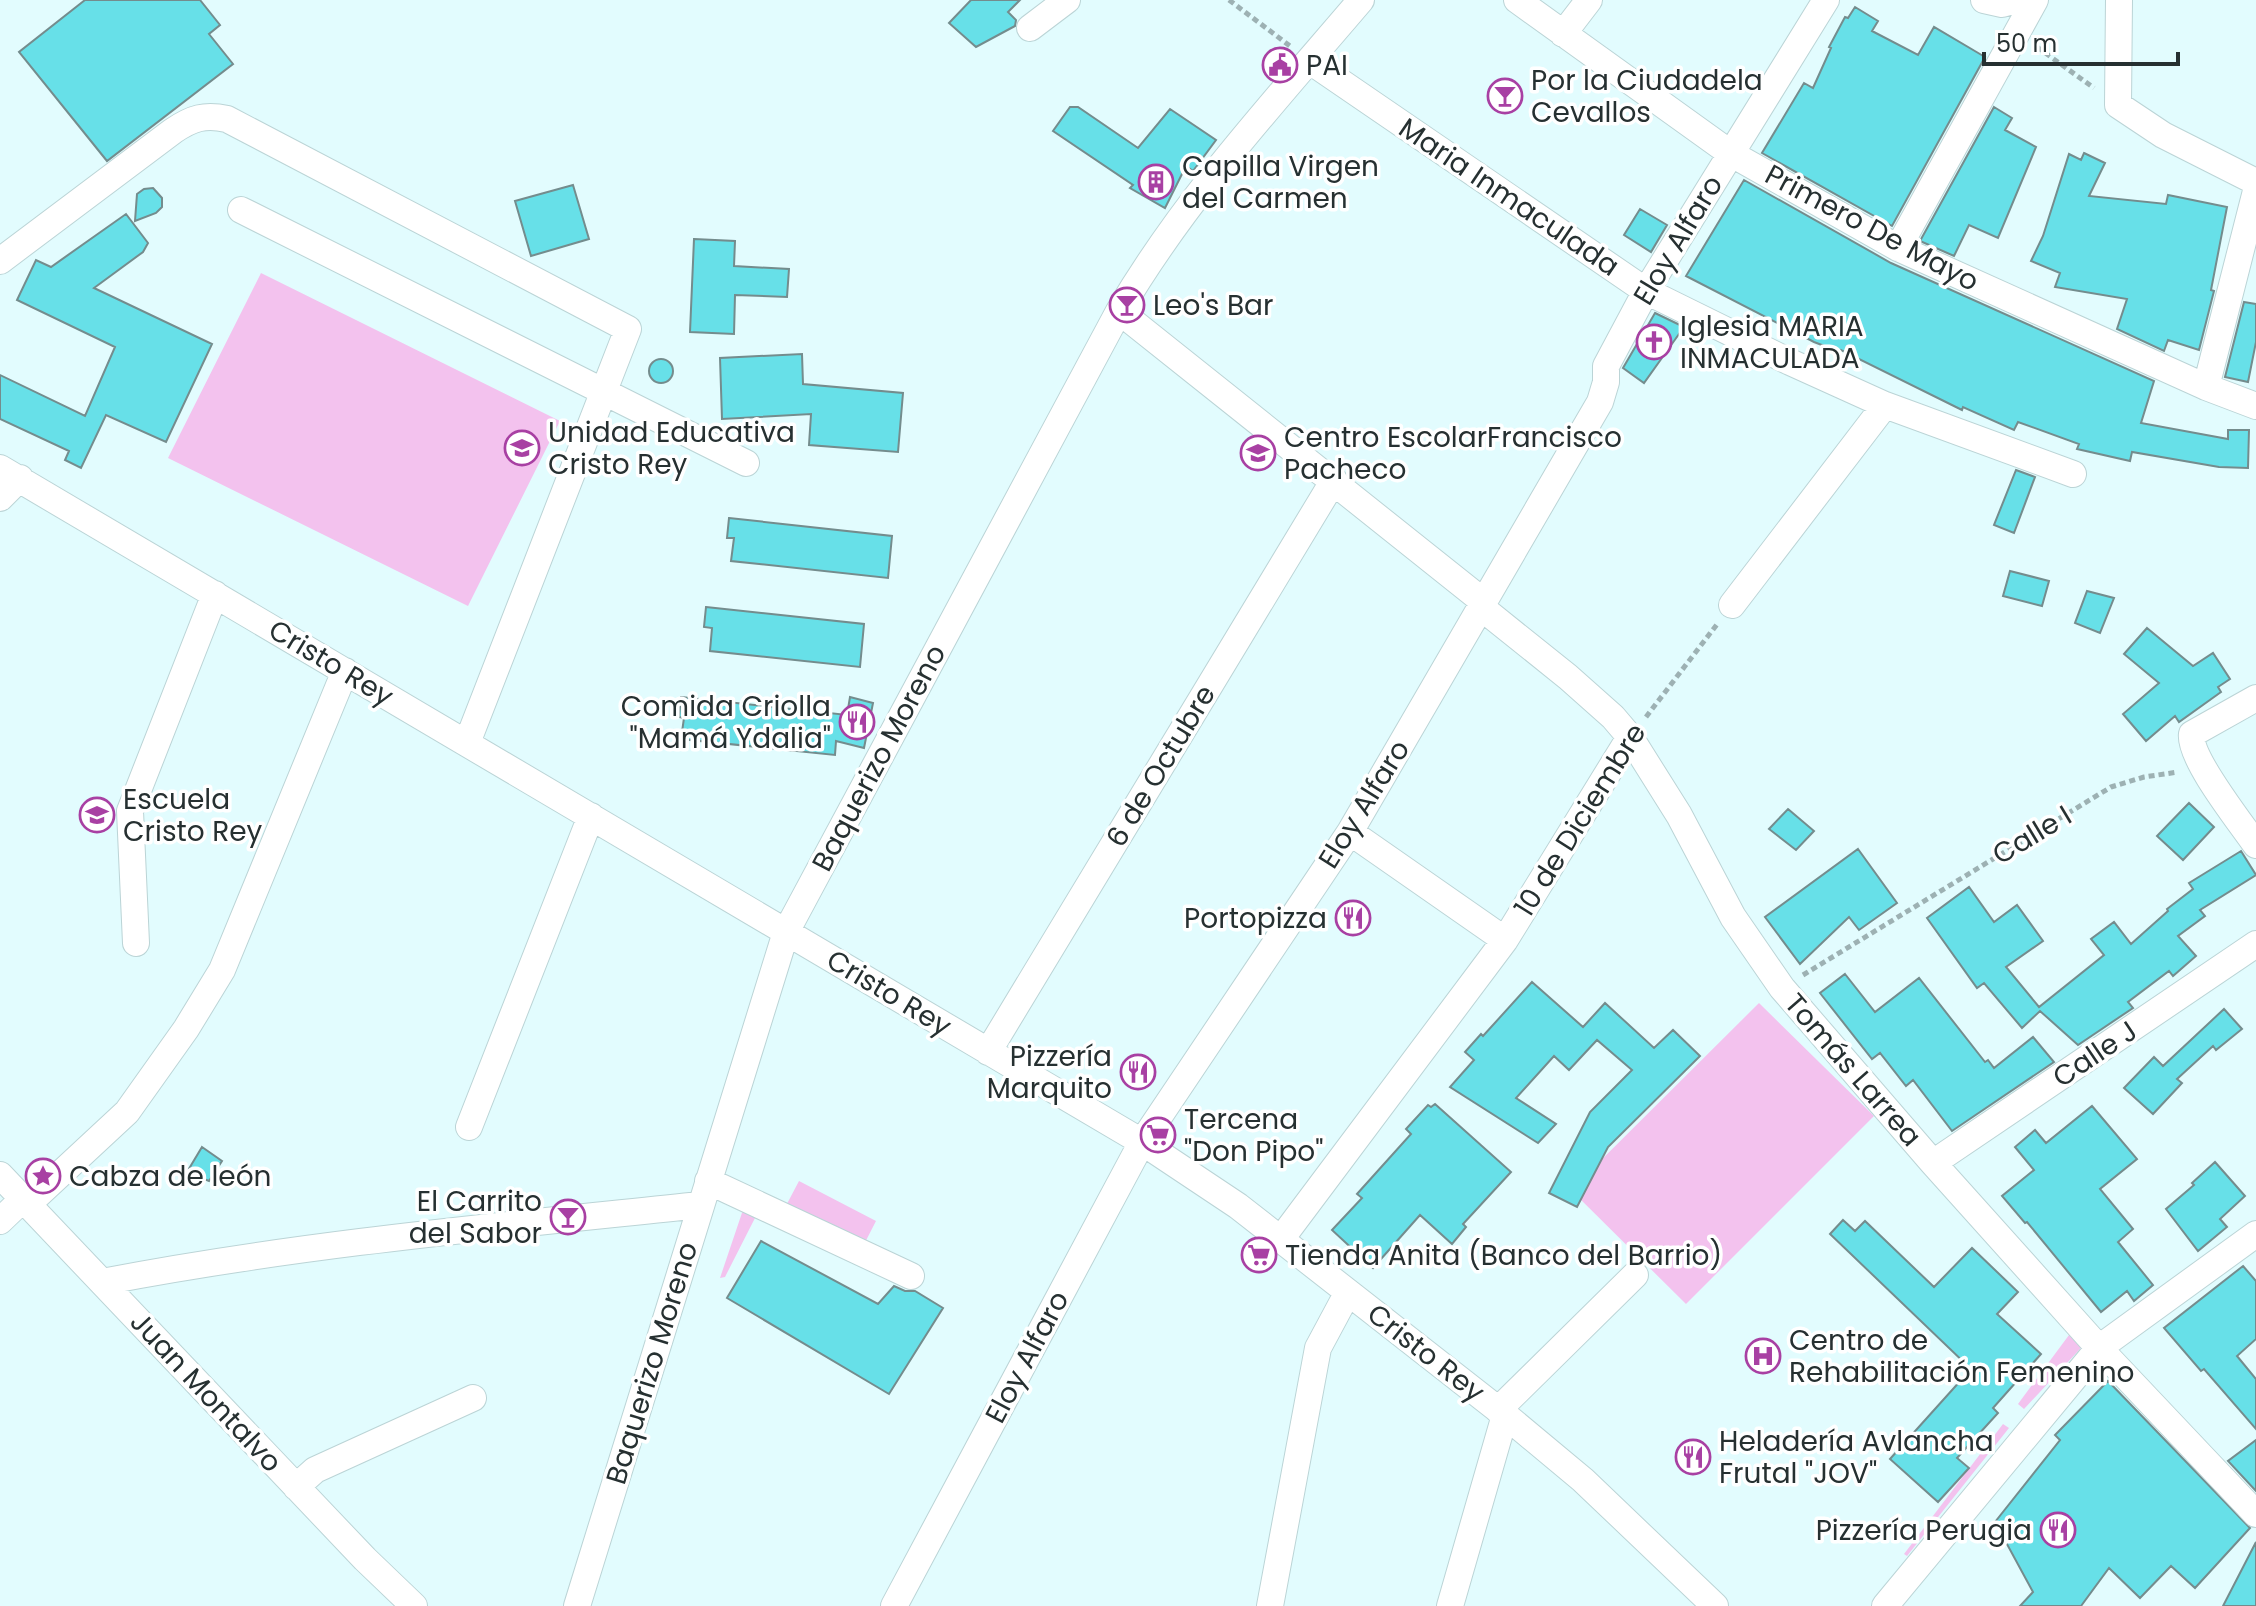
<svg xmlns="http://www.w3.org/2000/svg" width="2256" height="1606" viewBox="0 0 2256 1606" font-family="Poppins,sans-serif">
  <rect width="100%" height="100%" fill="#e2fcfe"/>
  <!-- green -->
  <path fill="#f3c2ee" d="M261,273L560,421L468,606L168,458Z
    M1759,1003L1874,1116L1686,1304L1571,1190Z
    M799,1181L876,1221L856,1260L779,1219Z
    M746,1201L756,1212L755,1218L725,1277L720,1278Z
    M2069,1335L2081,1348L2024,1409L2018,1404Z
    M2003,1424L2009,1428L1907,1556L1904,1554Z"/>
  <!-- building -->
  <path fill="#67e0e8" stroke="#748c8d" stroke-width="2" d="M85,0H200L220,25L209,34L233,64L107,161L19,52Z
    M971,0H1020L1008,12L1016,20L1015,26L976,47L949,23Z
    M1855,7L1878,21L1872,31L1918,55L1934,27L1985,57L1892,226L1762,153L1804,83L1813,88L1831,48L1829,47L1845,17L1848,18Z
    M1070,107H1078L1138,148L1170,109L1216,140L1193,171L1186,166L1165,208L1130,188L1133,185L1053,131Z
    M1994,107L2012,118L2005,130L2036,147L1998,238L1969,225L1954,256L1920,241Z
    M2084,153L2105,163L2089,196L2166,204L2168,195L2227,207L2211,290L2214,291L2199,350L2168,340L2164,351L2117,329L2127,299L2055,287L2060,273L2031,261L2043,236L2069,154L2081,160Z
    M1744,180L1891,263L2154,381L2141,423L2228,439V430H2249L2248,468L2219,467L2132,452L2130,461L2077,449L2079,444L2018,422L2014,430L1963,407L1962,410L1841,350L1840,352L1814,342L1686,276Z
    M573,185L589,239L531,256L515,201Z
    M153,188L162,198V207L156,213L135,221L137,194L144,189Z
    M1640,209L1667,225L1651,252L1624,235Z
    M126,214L148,243L143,252L94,288L212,344L166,442L106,415L81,468L65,460L69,451L0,419V375L85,416L115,347L17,300L36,260L51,267Z
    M694,239L735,241L734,266L789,269L787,297L735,295L734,334L690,332Z
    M2244,302L2256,304V342L2248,382L2225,377Z
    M1655,313L1684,327L1644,383L1623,368Z
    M802,354L803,384L903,393L898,452L809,445L811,414L722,419L720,358Z
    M649 371a12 12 0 1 1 24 0a12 12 0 1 1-24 0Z
    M2016,470L2035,477L2014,533L1994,525Z
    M729,518L892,536L888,578L731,561L734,538H727Z
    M2010,571L2049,581L2042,606L2003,596Z
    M2087,591L2114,598L2100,633L2075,623Z
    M706,607L864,624L860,667L710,651L712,628L704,627Z
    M2147,628L2193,666L2213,653L2230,679L2218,687L2221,692L2179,722L2175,716L2146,741L2123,714L2159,683L2124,654Z
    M681,697L847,715L850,697L873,703L864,748L836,741L835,755L681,739L684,718L679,717Z
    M2189,803L2214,827L2183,860L2157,836Z
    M1788,809L1814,831L1796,850L1769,829Z
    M1858,849L1897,903L1859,930L1849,917L1800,964L1765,917Z
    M2241,851L2256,875L2200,910L2205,916L2178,936L2196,956L2173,976L2169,971L2128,1002L2133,1008L2078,1045L2040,1011L2022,1028L1984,983L1977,988L1927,918L1969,887L1994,922L2017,905L2043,941L2006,967L2039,1007L2104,955L2091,939L2114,922L2131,944L2168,911L2167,909L2193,889L2189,883Z
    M1845,974L1875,1012L1919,978L1985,1062L1988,1060L1994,1068L2033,1037L2054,1062L1952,1131L1913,1080L1906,1086L1880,1053L1872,1059L1820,993Z
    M1532,982L1583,1027L1605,1003L1654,1048L1673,1030L1700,1056L1608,1147L1577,1207L1549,1193L1590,1112L1632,1070L1597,1040L1569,1070L1554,1056L1516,1098L1556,1124L1538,1143L1450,1087L1474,1060L1465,1052L1481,1034L1483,1036Z
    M2224,1009L2242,1029L2216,1050L2213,1046L2177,1079L2182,1083L2153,1114L2124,1088L2154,1057L2163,1066Z
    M1435,1104L1511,1172L1463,1224L1466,1227L1452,1244L1420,1215L1373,1268L1332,1230L1362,1198L1357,1194L1411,1134L1406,1129L1428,1105L1431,1107Z
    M2092,1106L2137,1159L2100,1189L2133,1229L2118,1242L2153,1285L2134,1301L2127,1291L2101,1312L2027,1222L2025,1223L2002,1196L2034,1170L2015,1147L2035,1130L2046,1143Z
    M202,1147L222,1161L209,1181L187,1172Z
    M2215,1162L2245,1196L2220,1219L2227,1227L2198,1251L2166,1209L2194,1185L2192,1183Z
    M1843,1220L1855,1231L1865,1221L1934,1287L1972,1248L2018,1292L1997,1314L2041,1354L1993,1408L1998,1413L1957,1458L1969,1468L1938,1502L1890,1459L1971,1369L1830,1234Z
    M761,1241L878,1304L894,1286L905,1291H915L943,1308L889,1394L727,1298Z
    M2243,1266L2256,1281V1339L2237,1356L2256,1379V1429L2204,1369L2201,1371L2164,1328Z
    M2108,1381L2250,1528L2195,1588L2171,1566L2140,1598L2109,1568L2081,1606H2020L2033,1592L1995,1522L2060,1440L2055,1435Z
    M2256,1440V1491L2228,1461Z
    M2256,1542V1606H2223Z"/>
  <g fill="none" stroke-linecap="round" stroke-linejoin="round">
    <!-- minor casing -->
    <g stroke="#bbd4d6" stroke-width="28">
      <path id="minor" d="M1517,0L1730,153L1898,248L2206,387L2256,406
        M1984,0L2002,4L2017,0
        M2119,0L2118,105L2163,135L2256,182
        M1030,28L1067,0
        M1563,34L1589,0
        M1310,61L1646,291L1790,362L1885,405L2073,474
        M241,210L746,463
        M1898,248L2035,0
        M0,261L173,131C192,118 205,114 227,119L628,329L467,743
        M1119,311L1484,602
        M2206,387L2256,191
        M0,468L1142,1142L1238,1206L1505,1415L1583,1480L1715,1606
        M0,498L20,478
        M1732,605L1885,405
        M1482,608L1568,677L1613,717L1630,737L1679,815L1733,917L1782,988L1933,1163L2099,1348L2256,1514
        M2256,698L2192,734C2188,757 2241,823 2256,845
        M1350,832L1505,940
        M136,943L130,811L215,594
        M988,1052L1334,480
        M469,1127L591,816
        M1933,1163L2256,944
        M0,1175L365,1559L414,1606
        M708,1181L911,1276
        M28,1204L127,1112L186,1029L222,970L345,671
        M0,1221L23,1199
        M1281,1239L1505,940L1630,737
        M102,1282C299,1244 500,1226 700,1205
        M1498,1410L1635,1275
        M296,1487L315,1470L473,1398
        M577,1606L786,932L1119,311C1186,197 1276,100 1361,0
        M894,1606L1142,1142L1350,832L1600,402L1606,382V366L1646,291L1826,0
        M1270,1606L1318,1348L1348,1292
        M1450,1606L1505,1415
        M1885,1606L2099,1348L2256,1234"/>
    </g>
    <!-- path -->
    <path stroke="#9db1b3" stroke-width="5" stroke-dasharray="6 4" stroke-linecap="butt" d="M1229,0L1290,46
      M2037,47L2094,88
      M1646,717L1718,623
      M1803,975L2111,787L2144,777L2178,772"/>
    <!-- minor -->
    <use href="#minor" stroke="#fff" stroke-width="26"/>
  </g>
  <!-- icons -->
  <defs>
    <g id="civic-ring" transform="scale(1.8)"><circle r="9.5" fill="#fff" stroke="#a840a3" stroke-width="1.5"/><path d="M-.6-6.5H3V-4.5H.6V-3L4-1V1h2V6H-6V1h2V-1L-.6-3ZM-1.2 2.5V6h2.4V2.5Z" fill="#a840a3"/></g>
    <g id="bar-ring" transform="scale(1.8)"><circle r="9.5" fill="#fff" stroke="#a840a3" stroke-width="1.5"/><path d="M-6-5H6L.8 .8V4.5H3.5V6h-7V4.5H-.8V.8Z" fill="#a840a3"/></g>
    <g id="building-ring" transform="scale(1.8)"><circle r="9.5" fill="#fff" stroke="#a840a3" stroke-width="1.5"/><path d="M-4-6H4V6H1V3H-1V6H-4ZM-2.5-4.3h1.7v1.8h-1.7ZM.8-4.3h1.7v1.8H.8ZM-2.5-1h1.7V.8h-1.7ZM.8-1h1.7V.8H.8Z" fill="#a840a3"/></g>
    <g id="church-ring" transform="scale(1.8)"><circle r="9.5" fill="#fff" stroke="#a840a3" stroke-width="1.5"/><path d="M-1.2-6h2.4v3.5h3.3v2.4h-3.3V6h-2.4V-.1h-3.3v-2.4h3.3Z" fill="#a840a3"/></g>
    <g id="school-ring" transform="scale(1.8)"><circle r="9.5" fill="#fff" stroke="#a840a3" stroke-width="1.5"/><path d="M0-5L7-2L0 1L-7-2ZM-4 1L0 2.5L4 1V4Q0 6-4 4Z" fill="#a840a3"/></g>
    <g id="restaurant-ring" transform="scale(1.8)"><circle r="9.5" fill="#fff" stroke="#a840a3" stroke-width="1.5"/><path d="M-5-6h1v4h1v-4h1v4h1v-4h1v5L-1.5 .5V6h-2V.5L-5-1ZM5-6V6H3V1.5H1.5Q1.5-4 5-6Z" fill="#a840a3"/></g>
    <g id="supermarket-ring" transform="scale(1.8)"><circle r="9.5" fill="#fff" stroke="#a840a3" stroke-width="1.5"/><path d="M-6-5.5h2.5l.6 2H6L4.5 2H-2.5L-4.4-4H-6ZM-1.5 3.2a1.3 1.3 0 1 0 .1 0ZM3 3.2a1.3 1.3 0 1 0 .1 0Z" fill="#a840a3"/></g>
    <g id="sight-ring" transform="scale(1.8)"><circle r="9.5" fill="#fff" stroke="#a840a3" stroke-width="1.5"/><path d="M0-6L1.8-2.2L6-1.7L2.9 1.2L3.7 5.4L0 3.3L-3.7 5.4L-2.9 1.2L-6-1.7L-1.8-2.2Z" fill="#a840a3"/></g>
    <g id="hospital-ring" transform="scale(1.8)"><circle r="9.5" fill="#fff" stroke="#a840a3" stroke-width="1.5"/><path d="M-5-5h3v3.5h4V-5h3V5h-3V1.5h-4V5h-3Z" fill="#a840a3"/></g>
  </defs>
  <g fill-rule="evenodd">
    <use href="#civic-ring" x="1280" y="65"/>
    <use href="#bar-ring" x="1505" y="96"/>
    <use href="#building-ring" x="1156" y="182"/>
    <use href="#bar-ring" x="1127" y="305"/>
    <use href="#church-ring" x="1654" y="342"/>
    <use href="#school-ring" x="522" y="448"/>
    <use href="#school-ring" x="1258" y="453"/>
    <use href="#restaurant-ring" x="857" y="722"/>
    <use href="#school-ring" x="97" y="815"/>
    <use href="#restaurant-ring" x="1353" y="918"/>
    <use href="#restaurant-ring" x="1138" y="1072"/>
    <use href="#supermarket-ring" x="1158" y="1135"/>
    <use href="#sight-ring" x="43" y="1176"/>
    <use href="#bar-ring" x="568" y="1217"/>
    <use href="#supermarket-ring" x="1259" y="1255"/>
    <use href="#hospital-ring" x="1763" y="1356"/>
    <use href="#restaurant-ring" x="1693" y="1457"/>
    <use href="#restaurant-ring" x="2058" y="1530"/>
  </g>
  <g text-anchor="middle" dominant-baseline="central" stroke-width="7" stroke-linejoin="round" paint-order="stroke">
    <!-- poi labels -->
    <g font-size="28" fill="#263031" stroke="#fff" text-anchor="start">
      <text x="1306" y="65">PAI</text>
      <text x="1531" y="80">Por la Ciudadela<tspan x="1531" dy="32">Cevallos</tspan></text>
      <text x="1182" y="166">Capilla Virgen<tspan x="1182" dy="32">del Carmen</tspan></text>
      <text x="1153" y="305">Leo's Bar</text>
      <text x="1680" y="326">Iglesia MARIA<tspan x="1680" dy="32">INMACULADA</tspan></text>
      <text x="548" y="432">Unidad Educativa<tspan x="548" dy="32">Cristo Rey</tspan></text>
      <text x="1284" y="437">Centro EscolarFrancisco<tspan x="1284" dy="32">Pacheco</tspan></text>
      <text x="831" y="706" text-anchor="end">Comida Criolla<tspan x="831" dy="32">"Mamá Ydalia"</tspan></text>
      <text x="123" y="799">Escuela<tspan x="123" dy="32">Cristo Rey</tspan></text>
      <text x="1327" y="918" text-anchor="end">Portopizza</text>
      <text x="1112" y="1056" text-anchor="end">Pizzería<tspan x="1112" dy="32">Marquito</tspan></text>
      <text x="1184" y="1119">Tercena<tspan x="1184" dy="32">"Don Pipo"</tspan></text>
      <text x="69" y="1176">Cabza de león</text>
      <text x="542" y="1201" text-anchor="end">El Carrito<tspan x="542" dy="32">del Sabor</tspan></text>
      <text x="1285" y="1255">Tienda Anita (Banco del Barrio)</text>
      <text x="1789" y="1340">Centro de<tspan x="1789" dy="32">Rehabilitación Femenino</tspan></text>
      <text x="1719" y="1441">Heladería Avlancha<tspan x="1719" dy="32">Frutal "JOV"</tspan></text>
      <text x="2032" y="1530" text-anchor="end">Pizzería Perugia</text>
    </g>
    <!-- street labels -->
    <g font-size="28" fill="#263031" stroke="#fff">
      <text transform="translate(1509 197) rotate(34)">Maria Inmaculada</text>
      <text transform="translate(1872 228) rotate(28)">Primero De Mayo</text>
      <text transform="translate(1678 240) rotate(-59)">Eloy Alfaro</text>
      <text transform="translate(331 663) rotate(31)">Cristo Rey</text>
      <text transform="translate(879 758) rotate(-62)">Baquerizo Moreno</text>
      <text transform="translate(1161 766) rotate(-59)">6 de Octubre</text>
      <text transform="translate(1364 804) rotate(-58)">Eloy Alfaro</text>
      <text transform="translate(1580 820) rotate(-58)">10 de Diciembre</text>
      <text transform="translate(2032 835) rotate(-31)">Calle I</text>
      <text transform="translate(889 993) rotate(31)">Cristo Rey</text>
      <text transform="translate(2095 1054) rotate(-34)">Calle J</text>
      <text transform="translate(1853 1070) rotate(49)">Tomás Larrea</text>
      <text transform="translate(1426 1353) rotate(38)">Cristo Rey</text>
      <text transform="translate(1027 1357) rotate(-62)">Eloy Alfaro</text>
      <text transform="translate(652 1363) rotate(-73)">Baquerizo Moreno</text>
      <text transform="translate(206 1392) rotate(47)">Juan Montalvo</text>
    </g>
  </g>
  <!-- scale -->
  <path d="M1984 52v12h194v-12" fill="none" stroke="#263031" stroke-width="4"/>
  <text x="1996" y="52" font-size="24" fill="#263031" stroke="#ffffff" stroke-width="6" paint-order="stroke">50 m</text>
</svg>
